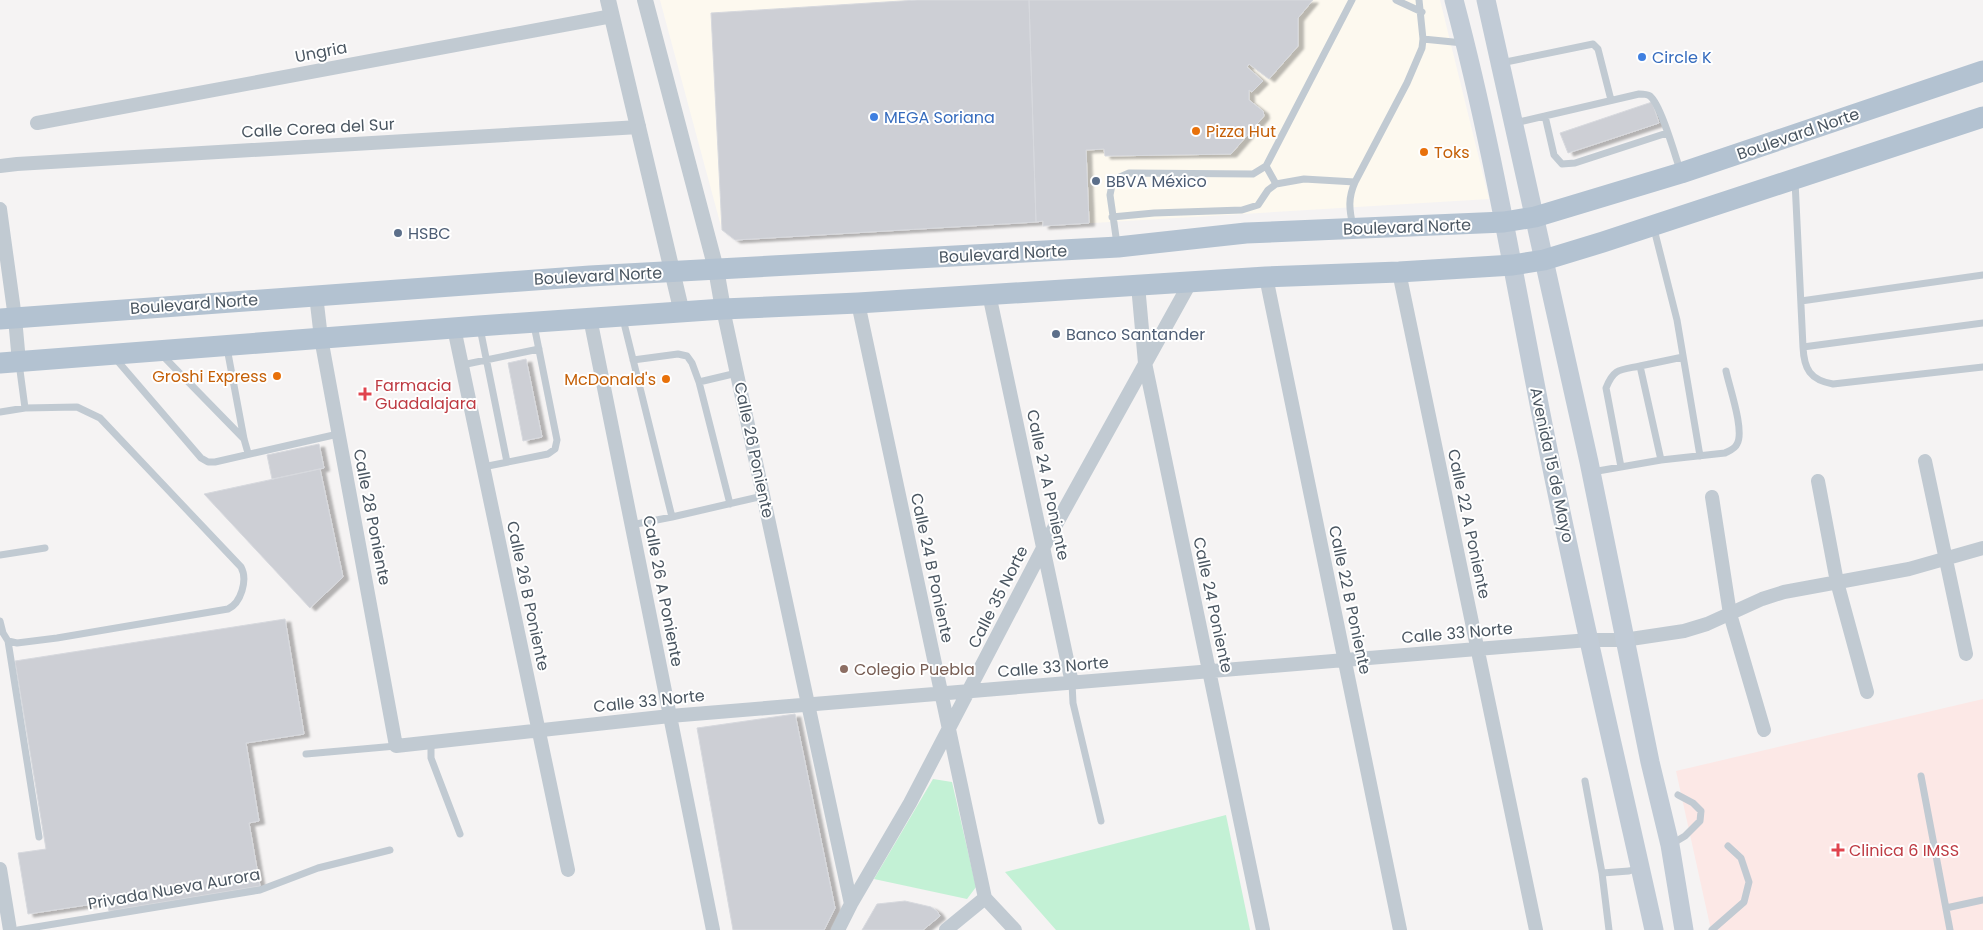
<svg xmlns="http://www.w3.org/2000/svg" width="1983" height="930" viewBox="0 0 1983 930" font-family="Poppins,sans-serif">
  <defs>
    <filter id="shadow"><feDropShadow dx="5.5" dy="3" stdDeviation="1" flood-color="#0004"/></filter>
  </defs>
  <rect width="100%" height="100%" fill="#f5f3f3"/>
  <!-- commercial -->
  <path fill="#fdf9ef" d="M660,0H1440L1489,199L1043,226L1042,221L735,240L722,230Z"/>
  <!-- medical -->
  <path fill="#fce8e6" d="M1983,699V930H1711L1676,771Z"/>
  <!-- green -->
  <path fill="#c3f1d5" d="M933,779L952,782L976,887L967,899L874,879Z
    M1226,815L1250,930H1056L1005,872Z"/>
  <!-- building -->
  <path fill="#cdcfd5" stroke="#d7d9de" filter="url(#shadow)" d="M917,0H1029L1036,222L735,240L722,230L711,13Z
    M1029,0H1313L1298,18V46L1269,79L1249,64L1247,67L1263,81L1252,92L1249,90V100L1263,111L1264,116L1231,154L1105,156L1104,149L1086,150L1089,223L1043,226V221L1036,222Z
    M1652,102L1659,123L1568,153L1560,133Z
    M526,359L542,437L523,441L508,363Z
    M319,444L324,468L272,479L267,455Z
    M320,469L343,577L310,608L204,494Z
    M285,619L304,734L246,743L259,821L249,823L260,886L109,911L106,902L28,914L18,853L46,849L15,661Z
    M795,714L835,908L824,930H733L697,728Z
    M905,901L931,907L937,911L940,916L923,930H862L877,904Z"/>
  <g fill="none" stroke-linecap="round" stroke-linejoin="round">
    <!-- service -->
    <path stroke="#c1cad2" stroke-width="7" d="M1396,0L1422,12
      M1423,39L1463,43
      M1501,63L1593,44L1598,49L1611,100
      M1545,116L1554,155L1562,164L1575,163L1667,133
      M1515,123L1639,94C1643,94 1647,94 1650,96C1661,105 1675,155 1680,170
      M1266,166L1276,184
      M1795,181L1803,347
      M1112,217L1154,213L1242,210L1258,205L1268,190L1276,184L1304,179L1355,182L1407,83L1422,48L1423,39L1419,0
      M1353,226C1349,209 1348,198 1355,182
      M1654,229L1677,320L1700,456
      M1117,244L1110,195L1113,180L1129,173L1253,174L1266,166L1352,0
      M1801,301L1983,275
      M623,319L672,517
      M1983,323L1803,347C1804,369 1810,380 1833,384L1983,367
      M480,328L507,462
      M227,348L244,439L248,453
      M162,355L244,439
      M1683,357L1640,366L1661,460L1725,453C1729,451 1735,449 1737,444C1745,431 1729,386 1726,371
      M115,358L201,458L208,462H215L338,434
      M633,360L678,354L687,356L692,363L699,382L730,504
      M19,363L25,408
      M462,365L539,349
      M699,382L737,373
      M0,412L25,408L77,407L100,418L241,567C248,580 241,603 228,609L57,638L17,643L8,641L3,633L0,621
      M483,467L548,454L555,449L557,440L534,325
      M1621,467L1606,388C1614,368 1620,370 1640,366
      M1592,472L1661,460
      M631,525L672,517L763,496
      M0,555L45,548
      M8,641L39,837
      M1072,683L1073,703L1101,821
      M431,742V758L460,834
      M306,754L396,746
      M1921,776L1950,930
      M1585,781L1602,873L1609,930
      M1670,845L1685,836L1700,821L1701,811L1693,803L1678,795
      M1602,873L1629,871L1639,868
      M1946,908L1983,900
      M18,930L260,890L318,868L390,850
      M1712,930L1744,902L1749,882L1741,858L1728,846"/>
    <!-- minor -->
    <path stroke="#c1cad2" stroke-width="14" d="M37,123L612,16
      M0,166L17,164L639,127
      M0,209L15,318L19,362
      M1399,272L1536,930
      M1266,277L1400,930
      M1138,285L1145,363L1263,930
      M989,294L1072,683
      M316,295L321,338L396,746L670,716L1477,649L1589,640H1624L1684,631L1707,624L1762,599L1784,592L1909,569L1983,548
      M858,303L985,898
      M723,309L851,904
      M590,318L713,930
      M454,328L568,870
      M1925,461L1966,654
      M1818,481L1837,582L1867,692
      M1712,497L1730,614L1764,730
      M0,869L10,930
      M985,898L1015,930
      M838,930L851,904L910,803L1043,548L1191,281
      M946,930L985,898"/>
    <!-- tertiary -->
    <path stroke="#c1cad2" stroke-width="16" d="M608,0L682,313
      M645,0L716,269L723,309"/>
    <!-- secondary -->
    <path stroke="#c1cbd6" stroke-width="19" d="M1454,0C1494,150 1518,302 1549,454C1581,613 1619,771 1654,930
      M1486,0L1589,462L1650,762L1670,845L1684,930"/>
    <!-- primary -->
    <path stroke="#b3c2d1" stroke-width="21" d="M0,319L590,276L1118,247L1246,233L1504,222L1535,217L1681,173L1983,71
      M0,363L479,326L723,309L858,303L1266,277L1399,272L1513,265L1544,260L1603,242L1983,117"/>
  </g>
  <!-- markers -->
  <g fill="#3f7fe0" stroke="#fff" stroke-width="2">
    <circle cx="1642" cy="57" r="5"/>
    <circle cx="874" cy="117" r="5"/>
  </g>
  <g fill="#e8710a" stroke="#fff" stroke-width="2">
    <circle cx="1196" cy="131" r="5"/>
    <circle cx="1424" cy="152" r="5"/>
    <circle cx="277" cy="376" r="5"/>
    <circle cx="666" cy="379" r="5"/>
  </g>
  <g fill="#5c6f8a" stroke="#fff" stroke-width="2">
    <circle cx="1096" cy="181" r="5"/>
    <circle cx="398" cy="233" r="5"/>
    <circle cx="1056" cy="334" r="5"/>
  </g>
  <g fill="#e0444e" stroke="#fff" stroke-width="2">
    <path d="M362.5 386.5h5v5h5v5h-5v5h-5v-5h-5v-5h5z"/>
    <path d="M1835.5 842.5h5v5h5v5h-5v5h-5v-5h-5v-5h5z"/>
  </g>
  <circle fill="#8d6e63" stroke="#fff" stroke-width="2" cx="844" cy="669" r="5"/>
  <g text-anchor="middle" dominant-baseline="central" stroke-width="4" stroke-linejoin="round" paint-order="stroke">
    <!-- street labels -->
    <g font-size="16" fill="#4a5661" stroke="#fff">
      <text transform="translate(321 52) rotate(-11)">Ungria</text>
      <text transform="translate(318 128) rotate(-3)">Calle Corea del Sur</text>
      <text transform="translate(1798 134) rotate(-19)">Boulevard Norte</text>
      <text transform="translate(1407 227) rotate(-2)">Boulevard Norte</text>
      <text transform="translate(1003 254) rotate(-3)">Boulevard Norte</text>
      <text transform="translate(598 276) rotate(-3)">Boulevard Norte</text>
      <text transform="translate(194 304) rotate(-4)">Boulevard Norte</text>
      <text transform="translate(754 450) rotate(78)">Calle 26 Poniente</text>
      <text transform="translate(1552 465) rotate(78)">Avenida 15 de Mayo</text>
      <text transform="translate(1048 485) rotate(78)">Calle 24 A Poniente</text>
      <text transform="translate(372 517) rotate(79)">Calle 28 Poniente</text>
      <text transform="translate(1469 524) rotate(78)">Calle 22 A Poniente</text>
      <text transform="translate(932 568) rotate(78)">Calle 24 B Poniente</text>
      <text transform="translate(663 591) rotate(79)">Calle 26 A Poniente</text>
      <text transform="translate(528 596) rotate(78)">Calle 26 B Poniente</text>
      <text transform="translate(998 597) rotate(-63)">Calle 35 Norte</text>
      <text transform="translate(1350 600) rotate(78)">Calle 22 B Poniente</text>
      <text transform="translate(1213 605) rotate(78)">Calle 24 Poniente</text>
      <text transform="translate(1457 633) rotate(-5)">Calle 33 Norte</text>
      <text transform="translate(1053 667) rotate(-5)">Calle 33 Norte</text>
      <text transform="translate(649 701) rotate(-6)">Calle 33 Norte</text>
      <text transform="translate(174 889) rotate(-10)">Privada Nueva Aurora</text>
    </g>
    <!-- shop labels -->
    <g font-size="16" fill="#366cbe" stroke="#fff" text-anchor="start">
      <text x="1652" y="57">Circle K</text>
      <text x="884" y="117">MEGA Soriana</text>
    </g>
    <!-- food labels -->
    <g font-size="16" fill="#c56008" stroke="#fff" text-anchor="start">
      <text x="1206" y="131">Pizza Hut</text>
      <text x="1434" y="152">Toks</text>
      <text x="267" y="376" text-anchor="end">Groshi Express</text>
      <text x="656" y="379" text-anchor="end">McDonald's</text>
    </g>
    <!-- service labels -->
    <g font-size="16" fill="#4e5e75" stroke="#fff" text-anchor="start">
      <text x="1106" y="181">BBVA México</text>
      <text x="408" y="233">HSBC</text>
      <text x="1066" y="334">Banco Santander</text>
    </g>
    <!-- health labels -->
    <g font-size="16" fill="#be3a42" stroke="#fff" text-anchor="start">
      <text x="375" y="385">Farmacia<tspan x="375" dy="18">Guadalajara</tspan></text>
      <text x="1849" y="850">Clinica 6 IMSS</text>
    </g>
    <!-- education labels -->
    <g font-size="16" fill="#785e54" stroke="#fff" text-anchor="start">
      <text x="854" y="669">Colegio Puebla</text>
    </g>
  </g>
</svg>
